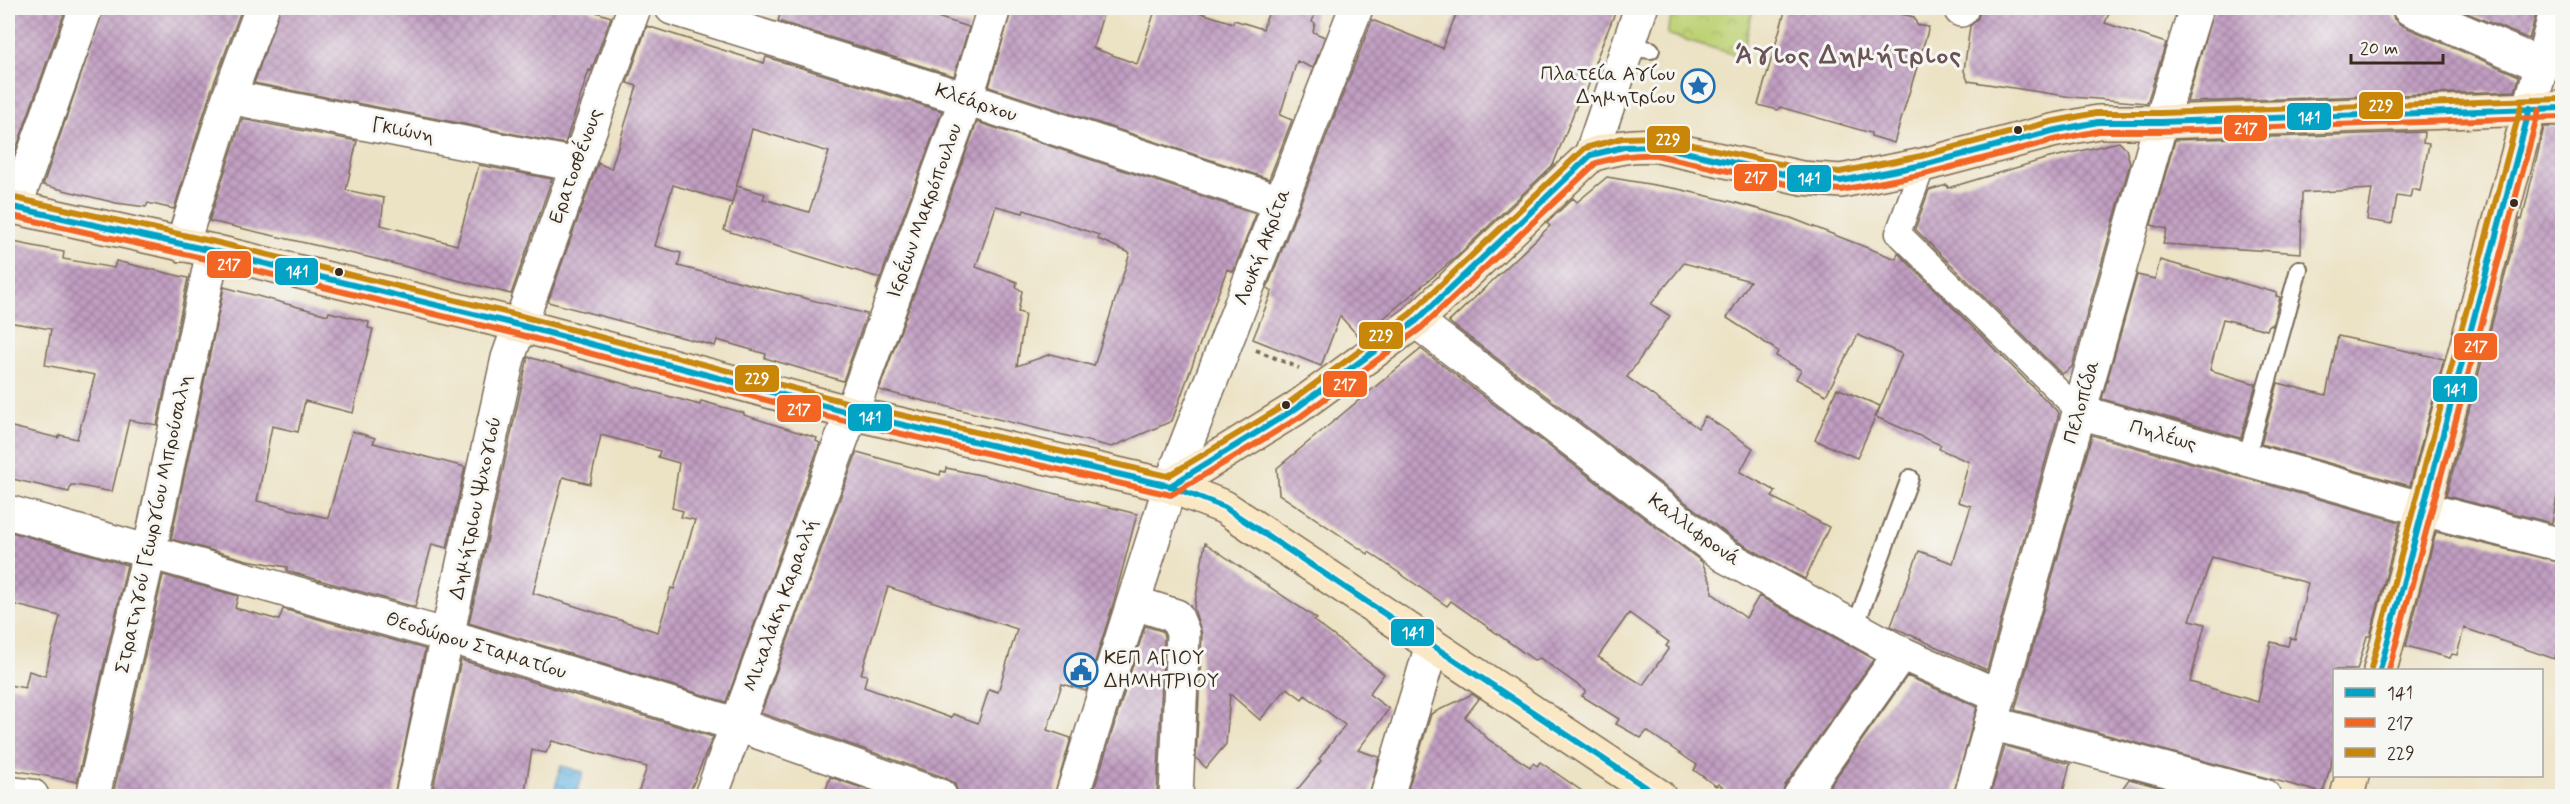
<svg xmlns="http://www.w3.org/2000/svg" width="2570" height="804" viewBox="0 0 2570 804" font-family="Mynerve,sans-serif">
  <defs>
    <pattern id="park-crowns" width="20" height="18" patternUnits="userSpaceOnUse" patternTransform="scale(1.5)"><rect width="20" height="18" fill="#bed275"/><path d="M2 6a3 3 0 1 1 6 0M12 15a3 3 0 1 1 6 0" fill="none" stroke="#a4b465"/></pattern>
    <pattern id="water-waves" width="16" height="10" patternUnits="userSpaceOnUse" patternTransform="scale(1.5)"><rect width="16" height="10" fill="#6cb8e5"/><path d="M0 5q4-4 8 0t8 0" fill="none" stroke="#5a96b9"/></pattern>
    <pattern id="building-cross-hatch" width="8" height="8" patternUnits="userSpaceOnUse" patternTransform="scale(1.5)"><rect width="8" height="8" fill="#c19ec2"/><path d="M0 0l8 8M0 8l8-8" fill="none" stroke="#9e819d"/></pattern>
  </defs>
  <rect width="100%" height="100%" fill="#f6f6f2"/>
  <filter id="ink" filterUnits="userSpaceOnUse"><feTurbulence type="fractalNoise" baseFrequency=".0167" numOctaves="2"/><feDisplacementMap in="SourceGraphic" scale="12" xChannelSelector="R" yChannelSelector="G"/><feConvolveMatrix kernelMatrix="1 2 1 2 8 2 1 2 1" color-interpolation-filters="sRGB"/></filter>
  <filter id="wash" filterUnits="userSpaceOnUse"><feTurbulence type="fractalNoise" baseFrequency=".008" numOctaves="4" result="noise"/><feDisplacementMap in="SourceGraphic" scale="24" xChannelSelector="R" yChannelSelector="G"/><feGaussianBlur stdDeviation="1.35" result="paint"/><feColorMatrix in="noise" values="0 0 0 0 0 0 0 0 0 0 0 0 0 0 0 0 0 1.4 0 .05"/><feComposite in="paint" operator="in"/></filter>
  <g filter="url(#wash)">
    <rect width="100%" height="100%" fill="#ece2c4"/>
    <!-- park -->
    <path fill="url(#park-crowns)" stroke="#7c7e4a" stroke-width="1.5" d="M1674,8H1753L1742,57L1667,34Z"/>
    <!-- water -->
    <path fill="url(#water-waves)" stroke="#547182" stroke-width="1.5" d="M561,766L583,772L576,796H553Z"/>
    <g id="blocks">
      <!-- building -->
      <path fill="url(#building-cross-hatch)" fill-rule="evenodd" d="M15,8H66L8,172V31Z
        M104,8H242L211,91L174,209L148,203L146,207L116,203L43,185Z
        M280,8H584L611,17L591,71L589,70L565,144L254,83Z
        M782,8H908L969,27L954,76L778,21Z
        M1012,8H1105L1093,48L1137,64L1156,8H1186L1233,23L1234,20L1263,29L1270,8H1317L1312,22L1315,23L1313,32L1325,37L1313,68L1297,61L1280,115L1292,120L1269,179L989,87Z
        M1459,8H1617L1595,62H1597L1582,103L1578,102L1553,165L1454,259L1360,338L1340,316L1321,366L1253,339L1272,291L1267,288L1372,20L1442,48Z
        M1786,8H1875L1914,17L1917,25L1929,27L1894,143L1871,136V133L1780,107L1778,110L1758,105Z
        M1981,8H2033L2082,13L2084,8H2111L2105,23L2166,43L2147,103L2072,97L1968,81L1964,71L1970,26L1978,18Z
        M2214,8H2391L2394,19L2401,25L2519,76L2517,85L2515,91L2187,102Z
        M2455,8H2538L2529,39Z
        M647,26L764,63L766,57L942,111L876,290L880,278L724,230L737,186L765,194L763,199L809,212L829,152L752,129L732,203L673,185L655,246L681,253L678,266L867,314L843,381L765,358L766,354L717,340L715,346L548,302L598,163L611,169L637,86L627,83Z
        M242,119L357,141L346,190L384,198L381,225L457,245L479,165L552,179L511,294L376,259L209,221Z
        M977,122L1256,214L1233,272L1227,269L1172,421L1112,447L879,390ZM996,206L1023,213L1024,210L1099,235L1098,239L1130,253L1094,366L1051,354L1017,366L1025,314L1018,312L1022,291L1016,287L1017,282L976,267Z
        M2544,127H2562V487L2559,486L2552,523L2446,496L2520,219L2522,220Z
        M2424,132L2423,143L2429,144L2420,191L2412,189L2410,198L2397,196L2392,224L2367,220L2372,189L2302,193L2301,253L2163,244L2167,229L2151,225L2175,140Z
        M2119,142L2126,149L2130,163L2072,367L2062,374L1915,229L1929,190L1947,185L1948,188L2045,159Z
        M1607,177L1678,189L1733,202L1791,218L1896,259L1898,253L2059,413L1987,670L1891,626L1919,551L1953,563L1971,506L1958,502L1969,462L1939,449L1941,445L1876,417L1902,354L1858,335L1826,395L1796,379L1801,370L1776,356L1778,351L1727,318L1750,281L1684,263L1651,304L1670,316L1627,377L1698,428L1705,416L1753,448L1740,472L1776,491L1772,497L1829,527L1805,579L1735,540L1449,322L1550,226L1547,223L1573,198L1577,202Z
        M8,241L64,252L63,259L114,268L116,261L188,278L157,425L129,420L112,492L75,485H71L69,492L8,478V426L58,438L60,435L77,439L95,375L45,365L51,329L8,322Z
        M2160,260L2277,293L2276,296L2280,297L2272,326L2269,325L2267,330L2223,319L2210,370L2256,384L2241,438L2102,399L2137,275L2155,279Z
        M224,287L328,315L329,312L369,322L368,328L373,329L353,413L305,401L298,432L272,426L257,501L328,518L352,431L375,438L373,443L465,467L447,548L432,544L415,607L287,571V567L247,560L171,539Z
        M2338,336L2444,359L2410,486L2261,444L2278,383L2326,395Z
        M1421,349L1702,562L1712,585V593L1746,618L1759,596L1874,659L1785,785L1782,796H1735L1718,784L1716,786L1694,770L1697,765L1691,761L1647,731L1641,738L1616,724L1619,719L1582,696L1586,691L1540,658L1534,660L1451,601L1447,606L1369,552L1368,554L1279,494L1277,468ZM1629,613L1669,642L1666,646L1669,648L1643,685L1598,657Z
        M528,357L700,405L701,401L744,413V415L817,438L816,441L820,443L726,702L469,623ZM601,435L660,451L658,457L679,463L672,508L683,511L681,517L695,520L674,589L671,588L658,632L533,593L563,477L590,484Z
        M1837,388L1880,406L1857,458L1815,440Z
        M2092,435L2400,522L2370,636H2367L2357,670H2334V753L2323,793L2015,710ZM2212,557L2308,583L2295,639L2290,638L2288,646L2271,642L2258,702L2190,682L2205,624L2190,620Z
        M857,452L940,475L941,471L945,472L946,468L985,476L1137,514L1114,601L1086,691L1062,684L1047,730L1071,738L1054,796H958L955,784L946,778L761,713ZM888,587L1017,629L998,692L989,689L978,723L953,714L951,718L864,687L867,675L861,674Z
        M8,531L127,565L77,782L8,769V685L25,688L29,671L45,676L60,616L12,604L13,600L8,598Z
        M2436,532L2562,563V631L2555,659L2464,628L2457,655L2452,654L2450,658L2406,646Z
        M1205,543L1317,619L1314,621L1384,674L1369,694L1389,709L1358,750L1379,757L1369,796H1292L1321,761L1319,759L1345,725L1305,695L1302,699L1287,688L1260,720L1230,694L1226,744L1206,768L1196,758L1202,634L1194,609Z
        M163,575L238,596L235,608L279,620L283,609L425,649L394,796H150L114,790Z
        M1145,626L1162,631L1164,636L1157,796H1092Z
        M461,660L713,737L688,796H637L647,767L552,741L546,753L532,750L524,796H456L433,789Z
        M1907,676L1977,707L1953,796H1823Z
        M1472,694L1479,699L1465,717L1489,740L1530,767L1533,763L1537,766L1540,762L1589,796H1406L1431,714Z
        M2005,746L2070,764L2062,796H1990Z
        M830,777L885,796H824Z
        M2129,779L2181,793L2178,796H2117Z"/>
    </g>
  </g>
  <g filter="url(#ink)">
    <use href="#blocks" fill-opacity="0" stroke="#796a58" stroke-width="1.5"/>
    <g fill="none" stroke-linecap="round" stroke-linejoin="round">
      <!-- service casing -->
      <g stroke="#796a58" stroke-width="20">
        <path id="service" d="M1629,47L1651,50
          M2246,459L2299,269
          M1855,627L1910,478"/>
      </g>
      <!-- pedestrian casing -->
      <g stroke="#796a58" stroke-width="27">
        <path id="pedestrian" d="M1923,165L1898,233L2080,412"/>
      </g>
      <!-- minor casing -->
      <g stroke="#796a58" stroke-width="36">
        <path id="minor" d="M672,8L966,99L1280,202
          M2409,8L2541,65
          M1961,10L1962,8
          M229,97L577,165
          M2530,108L2557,8
          M1591,155L1641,8
          M15,207L86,8
          M182,245L229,97L262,8
          M1416,321L1725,556L1901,653L1999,696
          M2080,412L2423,509L2562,545
          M8,512L448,636L738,725L940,796
          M1135,603L1176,616L1183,633L1176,796
          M1991,723L2264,796
          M8,793L32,796
          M93,796L149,553L213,251
          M412,796L508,358L634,8
          M711,796L966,99L994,8
          M1072,796L1170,486L1356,8
          M1387,796L1432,645
          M1800,796L1901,653
          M1971,796L2161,122L2196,8"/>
      </g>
      <!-- secondary casing -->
      <g stroke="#796a58" stroke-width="36">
        <path id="secondary" d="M8,206L213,251L519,325L851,413L1170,486L1224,507L1659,796
          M1170,486L1295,409L1416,321L1591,155C1614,148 1633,144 1657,146L1802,178L1841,181L1923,165L2052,131L2098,122H2161L2562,108
          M2380,670L2530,108
          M2347,796L2352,776"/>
      </g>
      <!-- path -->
      <path stroke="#796a58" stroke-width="4" stroke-dasharray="4.5 4.5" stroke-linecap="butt" d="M1256,350L1299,368"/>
      <!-- service -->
      <use href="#service" stroke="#fff" stroke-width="16"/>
      <!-- pedestrian -->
      <use href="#pedestrian" stroke="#fff" stroke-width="24"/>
      <!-- minor -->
      <use href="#minor" stroke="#fff" stroke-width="33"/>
      <!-- secondary -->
      <use href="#secondary" stroke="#fae7c3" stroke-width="33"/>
      <!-- bus-1 casing -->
      <g stroke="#f6f6f2" stroke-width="10">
        <path id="bus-1" d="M8,206L213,251L519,325L851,413L1170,486L1224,507L1659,796
          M1170,486L1295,409L1416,321L1591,155L1624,147L1657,146L1802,178L1841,181L1923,165L2052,131L2098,122H2161L2562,108
          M2380,670L2530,108"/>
      </g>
      <!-- bus-2 casing -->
      <g stroke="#f6f6f2" stroke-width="10">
        <path id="bus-2" d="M8,215L211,260L517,334L849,422L1171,495L1300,417L1421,328L1596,163C1616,157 1635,154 1656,155L1800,187L1841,190L1925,174L2054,140L2099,131H2161L2562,117
          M2389,670L2539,110"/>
      </g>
      <!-- bus-3 casing -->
      <g stroke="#f6f6f2" stroke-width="10">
        <path id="bus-3" d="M10,197L215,242L521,316L853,404L1168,476L1290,402L1410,314L1585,148L1622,138L1657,137L1803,169L1840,172L1921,156L2050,122L2096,113H2161L2562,99
          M2371,668L2521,106"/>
      </g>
      <!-- bus-1 -->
      <use href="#bus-1" stroke="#03a3c5" stroke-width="6"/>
      <!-- bus-2 -->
      <use href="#bus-2" stroke="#f26522" stroke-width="6"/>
      <!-- bus-3 -->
      <use href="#bus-3" stroke="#c88708" stroke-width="6"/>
    </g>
  </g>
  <!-- icons -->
  <defs>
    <g id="sight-ring" transform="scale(1.725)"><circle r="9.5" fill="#f6f6f2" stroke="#1f6fb2" stroke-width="1.5"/><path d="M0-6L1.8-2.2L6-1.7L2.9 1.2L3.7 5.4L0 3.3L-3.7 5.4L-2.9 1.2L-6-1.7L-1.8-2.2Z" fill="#1f6fb2"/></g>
    <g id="civic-ring" transform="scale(1.725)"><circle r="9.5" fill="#f6f6f2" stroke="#1f6fb2" stroke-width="1.5"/><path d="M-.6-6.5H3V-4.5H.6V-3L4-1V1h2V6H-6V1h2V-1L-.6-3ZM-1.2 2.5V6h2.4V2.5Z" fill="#1f6fb2"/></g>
  </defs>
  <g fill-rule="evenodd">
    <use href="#sight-ring" x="1698" y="86"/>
    <use href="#civic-ring" x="1081" y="670"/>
  </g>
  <!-- markers -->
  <g fill="#3b2a1e" stroke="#f6f6f2" stroke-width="2">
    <circle cx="2018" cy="130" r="5"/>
    <circle cx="2514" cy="203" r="5"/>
    <circle cx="339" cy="272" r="5"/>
    <circle cx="1286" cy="405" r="5"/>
  </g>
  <g text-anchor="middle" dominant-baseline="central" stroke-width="6" stroke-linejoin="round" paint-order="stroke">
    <!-- poi labels -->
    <g font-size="20" fill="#3b2a1e" stroke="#f6f6f2" text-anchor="end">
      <text x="1675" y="74">Πλατεία Αγίου<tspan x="1675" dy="23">Δημητρίου</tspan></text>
      <text x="1104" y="658" text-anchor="start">ΚΕΠ ΑΓΙΟΥ<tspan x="1104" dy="23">ΔΗΜΗΤΡΙΟΥ</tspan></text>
    </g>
    <!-- street labels -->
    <g font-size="20" fill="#3b2a1e" stroke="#f6f6f2">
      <text transform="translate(976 103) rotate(18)">Κλεάρχου</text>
      <text transform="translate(403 131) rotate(11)">Γκιώνη</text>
      <text transform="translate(576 166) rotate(-70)">Ερατοσθένους</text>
      <text transform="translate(925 211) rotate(-70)">Ιερέων Μακρόπουλου</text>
      <text transform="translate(1263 247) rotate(-69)">Λουκή Ακρίτα</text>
      <text transform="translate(2082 402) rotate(-74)">Πελοπίδα</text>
      <text transform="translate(2163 436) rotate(16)">Πηλέως</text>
      <text transform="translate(476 508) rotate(-78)">Δημήτριου Ψυχογιού</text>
      <text transform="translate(154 524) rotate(-78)">Στρατηγού Γεωργίου Μπρούσαλη</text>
      <text transform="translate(1694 530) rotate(36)">Καλλιφρονά</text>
      <text transform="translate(781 605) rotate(-70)">Μιχαλάκη Καραολή</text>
      <text transform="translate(476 646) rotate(17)">Θεοδώρου Σταματίου</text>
    </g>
    <!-- district labels -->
    <g font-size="26" font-weight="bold" letter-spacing="1.5" fill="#6a5357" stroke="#f6f6f2">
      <text x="1849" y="56">Άγιος Δημήτριος</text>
    </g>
  </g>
  <g stroke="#f6f6f2" stroke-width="2">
    <rect x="2358" y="91" width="46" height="29" rx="6" fill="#c88708"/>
    <rect x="2286" y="102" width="46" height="29" rx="6" fill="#03a3c5"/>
    <rect x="2223" y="114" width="45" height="28" rx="6" fill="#f26522"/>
    <rect x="1646" y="125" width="45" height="29" rx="6" fill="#c88708"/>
    <rect x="1733" y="163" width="45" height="29" rx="6" fill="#f26522"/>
    <rect x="1786" y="164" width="46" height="29" rx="6" fill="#03a3c5"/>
    <rect x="206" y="250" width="46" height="29" rx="6" fill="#f26522"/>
    <rect x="274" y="257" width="45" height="29" rx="6" fill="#03a3c5"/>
    <rect x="1358" y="321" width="46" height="29" rx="6" fill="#c88708"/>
    <rect x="2453" y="332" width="45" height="29" rx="6" fill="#f26522"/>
    <rect x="734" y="364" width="46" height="29" rx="6" fill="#c88708"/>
    <rect x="1322" y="370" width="46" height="28" rx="6" fill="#f26522"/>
    <rect x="2432" y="375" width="46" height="28" rx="6" fill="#03a3c5"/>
    <rect x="776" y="394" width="46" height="29" rx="6" fill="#f26522"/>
    <rect x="847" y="403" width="46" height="29" rx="6" fill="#03a3c5"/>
    <rect x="1390" y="618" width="45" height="29" rx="6" fill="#03a3c5"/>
  </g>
  <g font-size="16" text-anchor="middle" font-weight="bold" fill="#fff">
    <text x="2381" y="111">229</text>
    <text x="2309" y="123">141</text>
    <text x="2246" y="134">217</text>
    <text x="1668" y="145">229</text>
    <text x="1756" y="183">217</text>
    <text x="1809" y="184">141</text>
    <text x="229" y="270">217</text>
    <text x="297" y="277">141</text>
    <text x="1381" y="341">229</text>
    <text x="2476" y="352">217</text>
    <text x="757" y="384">229</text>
    <text x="1345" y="390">217</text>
    <text x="2455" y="395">141</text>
    <text x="799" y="415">217</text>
    <text x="870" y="423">141</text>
    <text x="1413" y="638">141</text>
  </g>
  <!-- margin -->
  <rect width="2570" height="804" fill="none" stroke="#f6f6f2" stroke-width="30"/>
  <!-- legend -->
  <rect x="2333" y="669" width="210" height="108" fill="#f6f6f2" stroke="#aba49d" stroke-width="1.5"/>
  <rect x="2345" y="688" width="30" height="9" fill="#03a3c5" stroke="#aba49d" stroke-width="1.5"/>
  <text x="2387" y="699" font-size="18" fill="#3b2a1e">141</text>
  <rect x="2345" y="718" width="30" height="9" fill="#f26522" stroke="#aba49d" stroke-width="1.5"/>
  <text x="2387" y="729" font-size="18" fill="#3b2a1e">217</text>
  <rect x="2345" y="748" width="30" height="9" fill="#c88708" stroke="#aba49d" stroke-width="1.5"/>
  <text x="2387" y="759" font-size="18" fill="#3b2a1e">229</text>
  <!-- scale -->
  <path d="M2351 54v9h92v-9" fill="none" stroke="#3b2a1e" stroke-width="3"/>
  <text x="2360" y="54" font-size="18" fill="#3b2a1e" stroke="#f6f6f2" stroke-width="4.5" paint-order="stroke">20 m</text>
</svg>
